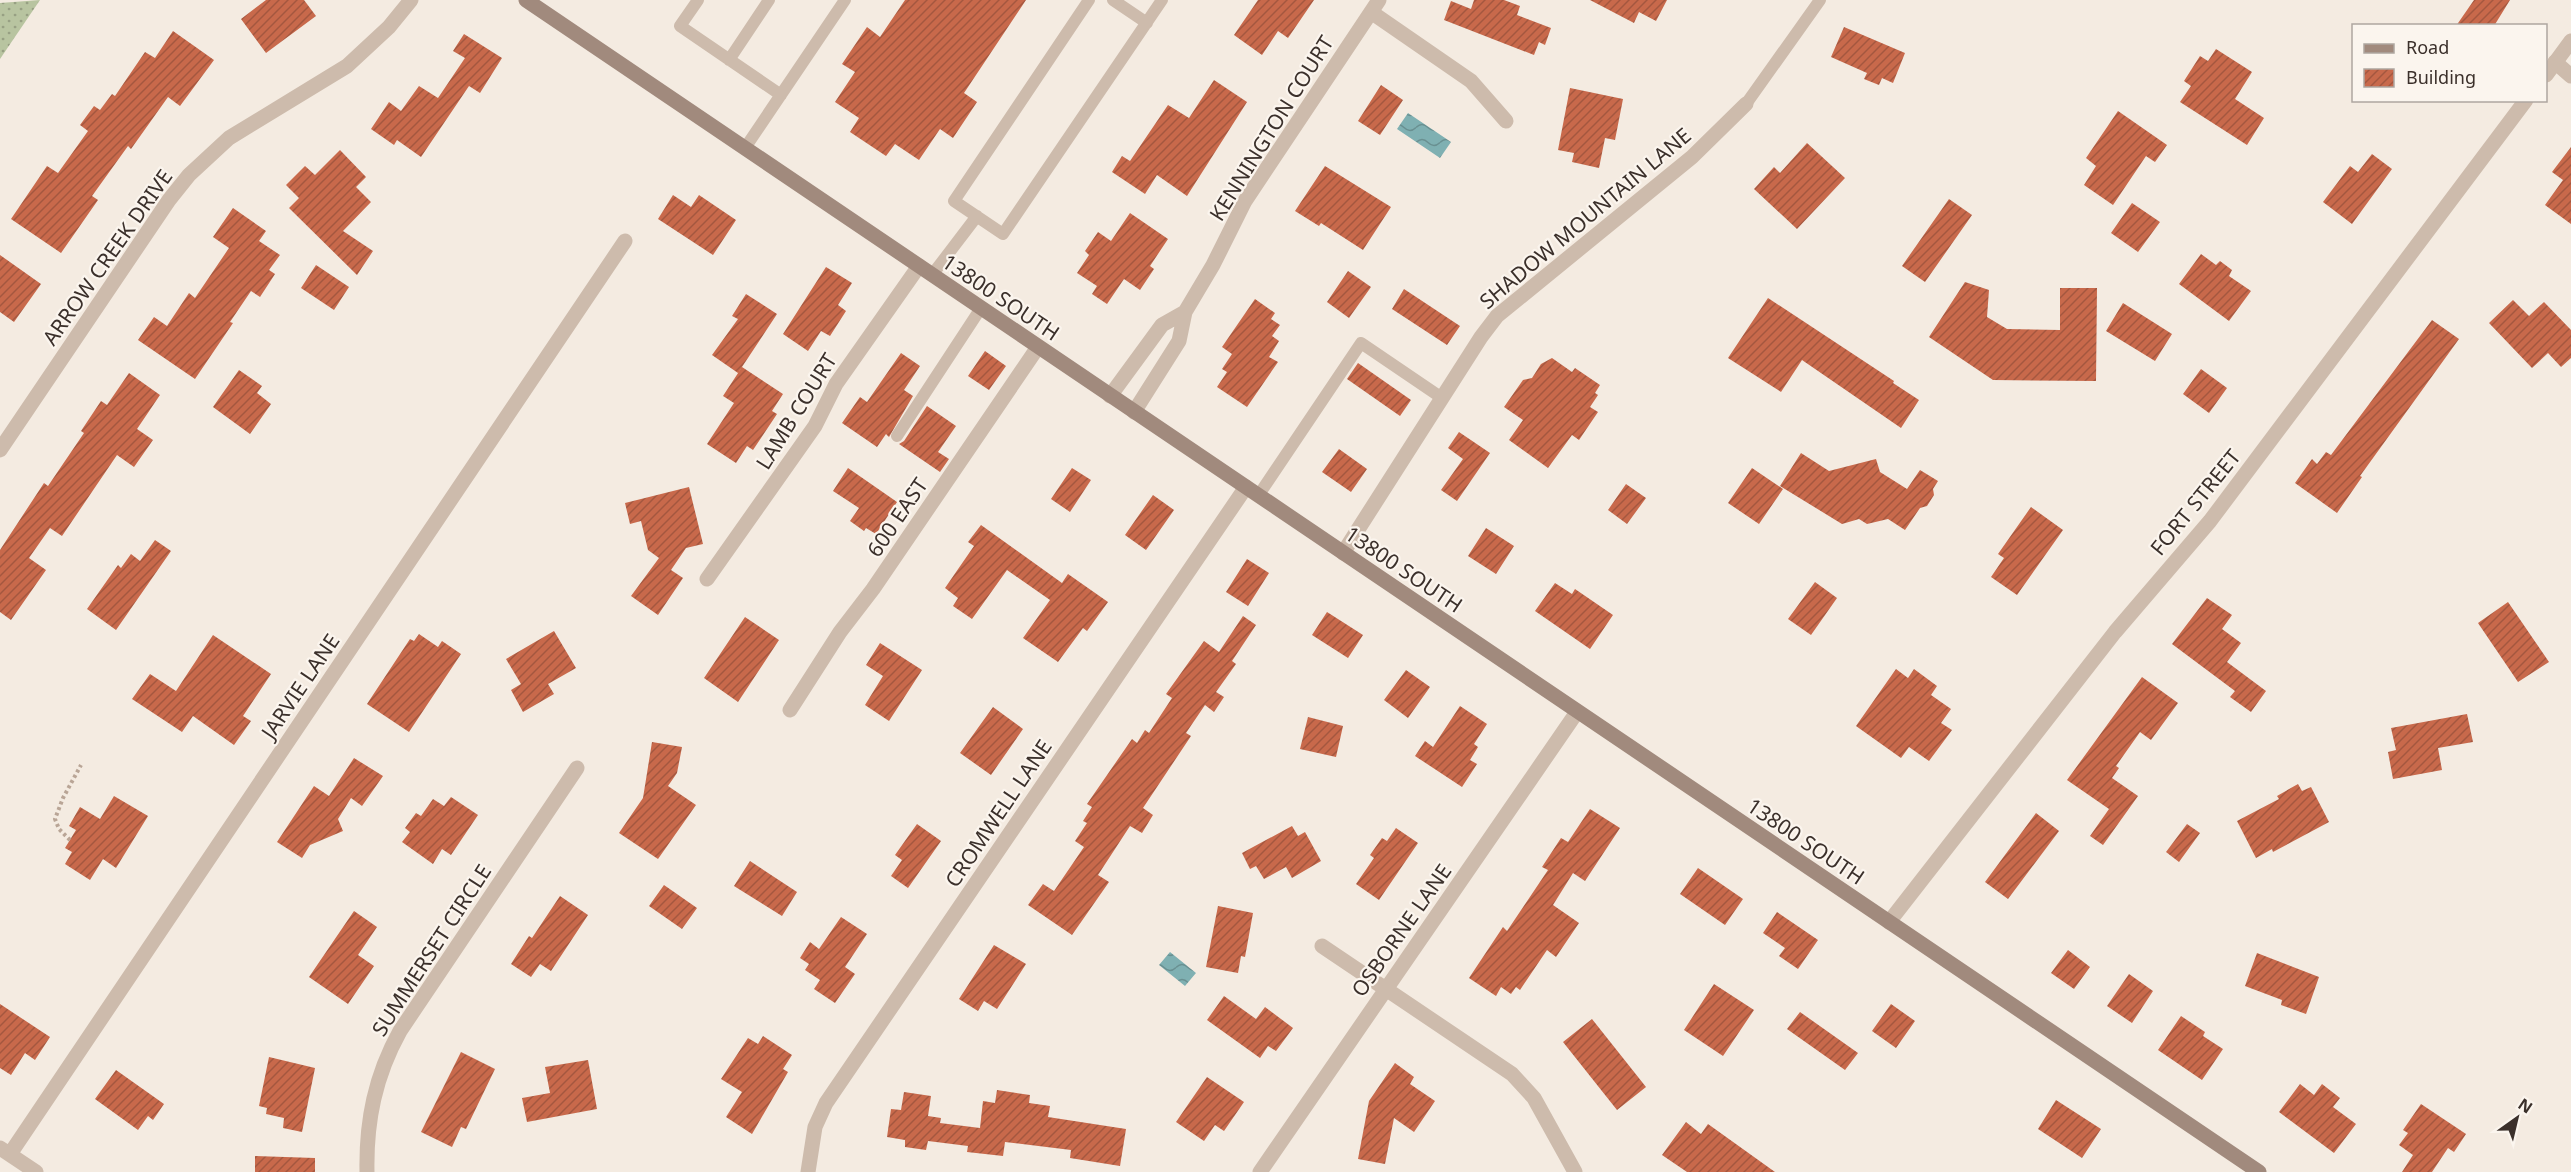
<svg xmlns="http://www.w3.org/2000/svg" width="2571" height="1172" viewBox="0 0 2571 1172" font-family="'Noto Sans',sans-serif">
  <defs>
    <pattern id="park-dots" width="8" height="8" patternUnits="userSpaceOnUse" patternTransform="scale(1.5)"><rect width="8" height="8" fill="#b8c4a0"/><path d="M2 2h.1M6 6h.1" fill="none" stroke="#97a083" stroke-width="1.8" stroke-linecap="round"/></pattern>
    <pattern id="water-waves" width="16" height="10" patternUnits="userSpaceOnUse" patternTransform="scale(1.5)"><rect width="16" height="10" fill="#7fb0b2"/><path d="M0 5q4-4 8 0t8 0" fill="none" stroke="#699091"/></pattern>
    <pattern id="building-hatch" width="6" height="6" patternUnits="userSpaceOnUse" patternTransform="scale(1.5)"><rect width="6" height="6" fill="#c8694b"/><path d="M-1 1l2-2M0 6l6-6M5 7l2-2" fill="none" stroke="#a4573f"/></pattern>
  </defs>
  <rect width="100%" height="100%" fill="#f4ebe1"/>
  <!-- park -->
  <path fill="url(#park-dots)" d="M40,0L0,59V3Z"/>
  <!-- water -->
  <path fill="url(#water-waves)" d="M1408,113L1451,142L1440,158L1397,129Z
    M1170,952L1196,973L1185,986L1159,965Z"/>
  <!-- building -->
  <path fill="url(#building-hatch)" d="M266,0H304L316,16L266,53L241,19Z
    M905,0H1026L964,93L977,102L953,138L940,129L919,160L895,144L886,156L850,132L859,118L835,102L855,72L842,64L867,27L880,37Z
    M1258,0H1314L1288,38L1278,31L1262,55L1234,35Z
    M1474,0H1504L1520,6L1517,15L1551,28L1545,45L1539,42L1534,55L1444,20L1451,1L1471,9Z
    M1590,0H1667L1656,21L1639,12L1634,23Z
    M2474,0H2510L2494,26H2456Z
    M1844,27L1905,53L1893,83L1882,78L1879,85L1864,79L1867,73L1831,57Z
    M173,31L214,60L180,106L168,97L131,149L128,146L92,196L98,200L61,253L11,219L47,166L58,173L88,131L80,125L94,106L100,110L112,94L115,96L145,52L155,58Z
    M464,34L502,58L480,93L469,86L421,157L397,140L394,145L371,129L389,102L401,111L419,86L438,98L465,58L453,51Z
    M2216,49L2252,72L2235,99L2264,118L2247,145L2180,102L2191,86L2184,81L2200,56L2208,61Z
    M1214,80L1247,102L1187,196L1157,175L1145,194L1112,172L1122,156L1130,161L1168,105L1189,118Z
    M1381,85L1403,100L1380,135L1358,121Z
    M1570,88L1623,99L1615,140L1605,138L1599,168L1572,162L1574,153L1558,150Z
    M2118,111L2167,145L2155,162L2146,156L2113,205L2084,185L2096,166L2086,158Z
    M1807,143L1845,178L1797,229L1754,189L1774,167L1780,173Z
    M2571,147V224L2545,205L2563,180L2552,172Z
    M340,150L366,177L356,187L371,202L343,231L373,251L357,275L289,208L299,198L286,185L305,166L315,175Z
    M2372,154L2392,169L2352,224L2323,202L2350,166L2358,172Z
    M1325,166L1391,207L1363,250L1321,223L1319,226L1295,211Z
    M673,195L691,207L699,195L736,220L713,255L658,219Z
    M1949,199L1972,215L1925,282L1902,266Z
    M2132,203L2160,222L2138,252L2111,233Z
    M233,208L266,231L259,241L280,255L269,270L275,274L260,297L251,291L230,322L233,323L195,379L138,340L154,317L167,326L189,293L195,298L229,248L213,237Z
    M1130,213L1168,239L1150,266L1154,269L1140,290L1124,279L1107,304L1092,294L1097,286L1077,273L1089,255L1085,251L1098,232L1111,241Z
    M2201,254L2216,265L2220,261L2232,270L2229,276L2251,291L2229,321L2179,284Z
    M0,255L41,284L14,322L0,312Z
    M316,265L349,287L334,310L301,288Z
    M826,267L852,283L838,305L846,311L830,336L821,331L808,351L783,334Z
    M1348,271L1371,287L1349,318L1327,302Z
    M1965,282L1989,290L1987,317L2007,329L2060,330V288H2097L2096,381L1993,380L1929,337Z
    M1404,289L1460,326L1447,345L1392,309Z
    M746,294L777,314L738,373L712,355L738,319L732,316Z
    M1768,298L1894,381L1893,383L1919,400L1901,428L1802,360L1781,392L1728,358Z
    M1255,299L1275,313L1271,319L1280,325L1272,336L1279,341L1269,357L1278,362L1247,407L1217,387L1227,372L1222,369L1232,354L1222,347Z
    M2513,300L2529,316L2544,302L2571,330V358L2561,367L2548,353L2532,368L2489,323Z
    M2123,303L2172,334L2155,361L2106,331Z
    M2432,320L2459,339L2360,476L2362,477L2337,513L2295,483L2312,459L2317,464L2326,452L2331,455Z
    M985,351L1006,366L989,390L968,376Z
    M901,353L920,366L904,390L913,396L889,437L886,434L877,447L842,423L860,397L867,402Z
    M1552,358L1572,372L1575,368L1600,385L1595,393L1598,395L1590,407L1598,412L1579,440L1572,435L1548,468L1509,440L1523,420L1504,407L1523,380L1532,378L1541,364Z
    M1358,363L1411,400L1400,416L1347,379Z
    M742,367L783,394L772,411L777,414L753,450L747,446L736,463L707,444L734,403L723,396Z
    M2201,369L2227,388L2209,413L2183,394Z
    M239,370L262,386L257,393L271,404L250,434L213,407Z
    M129,373L160,395L137,429L153,440L134,467L117,455L62,536L50,528L29,558L46,570L11,620L0,612V550L44,483L48,486L84,433L81,431L101,401L107,405Z
    M927,406L956,426L938,452L949,459L940,472L899,444L904,441Z
    M1459,432L1490,453L1457,501L1441,490L1463,459L1448,448Z
    M1339,449L1367,469L1351,492L1322,472Z
    M1801,453L1829,471L1876,459L1880,472L1907,489L1920,470L1938,481L1933,489L1934,495L1927,506L1920,508L1905,530L1888,519L1867,524L1859,519L1842,524L1780,486Z
    M848,468L897,502L876,534L866,528L864,531L850,521L859,508L833,491Z
    M1072,468L1091,480L1070,512L1051,499Z
    M1752,468L1783,489L1759,524L1728,503Z
    M1626,484L1646,498L1627,524L1608,510Z
    M689,487L703,544L686,548L671,570L683,578L658,615L631,596L659,558L648,550L641,521L630,524L625,503Z
    M1153,495L1174,510L1146,550L1125,535Z
    M2031,507L2063,530L2017,595L1991,577L2004,558L1998,554Z
    M981,525L1062,583L1068,574L1108,602L1087,631L1083,628L1058,662L1023,638L1050,600L1007,570L972,619L953,606L958,598L945,588L974,546L968,542Z
    M1486,528L1514,546L1496,574L1468,556Z
    M155,540L171,551L116,630L87,609L118,565L121,568L131,554L140,561Z
    M1247,559L1269,573L1248,606L1226,592Z
    M1815,582L1837,598L1811,635L1788,619Z
    M1555,583L1572,594L1575,589L1613,615L1590,649L1535,611Z
    M2207,598L2232,615L2222,629L2241,643L2227,662L2266,691L2251,712L2230,697L2235,691L2172,644Z
    M2508,602L2549,662L2518,682L2478,623Z
    M1327,612L1363,635L1348,658L1312,635Z
    M1243,616L1256,625L1232,661L1236,664L1216,692L1224,697L1214,712L1205,705L1186,733L1191,736L1143,808L1153,815L1142,833L1130,826L1098,875L1109,882L1072,935L1028,905L1043,884L1054,891L1084,847L1075,841L1087,823L1083,821L1092,807L1087,804L1132,739L1137,743L1145,730L1149,733L1172,698L1166,694L1204,641L1219,652Z
    M745,617L779,640L738,702L704,678Z
    M554,631L576,668L548,684L554,694L523,712L511,690L521,684L506,659Z
    M419,634L438,647L442,641L461,654L409,732L367,704L410,639L414,641Z
    M213,635L271,674L243,716L251,721L234,745L193,716L182,732L132,699L150,674L176,691Z
    M880,643L922,670L889,721L865,705L883,676L866,665Z
    M1896,669L1908,678L1914,669L1937,686L1931,695L1951,709L1941,723L1952,730L1929,761L1909,747L1901,758L1856,726Z
    M1406,670L1430,687L1408,718L1384,700Z
    M2142,677L2178,703L2151,740L2140,732L2116,766L2119,768L2112,778L2138,796L2103,845L2090,836L2109,809L2067,780Z
    M1460,706L1487,724L1474,744L1478,747L1470,760L1477,764L1462,787L1415,756L1425,741L1433,747Z
    M993,707L1023,729L991,775L960,753Z
    M2467,714L2473,742L2438,748L2442,770L2393,779L2388,752L2396,750L2391,728Z
    M1308,717L1343,726L1336,757L1300,749Z
    M652,742L682,747L677,773L668,786L696,805L658,859L619,833L643,798Z
    M354,758L383,776L362,806L351,798L338,819L343,831L310,845L302,858L277,842L314,786L329,796Z
    M2298,784L2302,791L2311,787L2329,822L2273,852L2272,849L2256,858L2237,821L2279,799L2277,796Z
    M114,796L148,816L116,868L103,859L90,880L65,864L72,852L65,848L76,830L69,826L80,807L100,819Z
    M451,797L478,815L451,855L442,849L433,864L402,842L410,832L405,828L416,813L421,816L433,799L444,806Z
    M1590,809L1620,828L1585,881L1573,873L1553,905L1579,923L1556,957L1547,950L1520,990L1516,987L1511,994L1501,987L1496,996L1469,978L1503,927L1507,931L1548,870L1542,867L1561,838L1568,842Z
    M2036,813L2059,831L2008,899L1985,882Z
    M917,824L941,841L908,888L891,876L902,860L895,855Z
    M2187,824L2200,833L2179,862L2166,852Z
    M1292,826L1298,836L1305,832L1321,861L1292,878L1286,867L1264,879L1256,866L1250,869L1242,853Z
    M1396,828L1418,843L1379,900L1356,884L1374,858L1370,855L1382,838L1387,841Z
    M750,861L797,892L782,916L734,886Z
    M1698,868L1743,899L1725,925L1680,894Z
    M664,885L697,908L682,929L649,906Z
    M560,896L588,915L551,971L540,964L531,977L511,964L529,936L532,938Z
    M1218,906L1253,913L1245,957L1241,956L1238,973L1206,967Z
    M354,911L377,927L358,955L374,966L348,1004L309,977Z
    M1777,912L1818,940L1798,969L1779,956L1785,948L1763,933Z
    M841,917L867,934L845,967L855,974L835,1003L814,989L820,980L805,970L809,964L800,958L810,942L819,949Z
    M994,945L1026,964L997,1009L984,1001L978,1011L959,999Z
    M2068,950L2090,967L2074,989L2051,973Z
    M2257,953L2319,977L2306,1014L2281,1005L2282,1000L2245,986Z
    M2129,974L2153,991L2132,1023L2107,1006Z
    M1714,984L1754,1010L1723,1056L1684,1030Z
    M1224,996L1256,1019L1265,1007L1293,1028L1276,1051L1268,1046L1260,1058L1207,1020Z
    M0,1004L50,1037L35,1060L25,1053L11,1075L0,1068Z
    M1891,1004L1915,1021L1896,1048L1872,1031Z
    M1800,1012L1858,1053L1845,1070L1787,1029Z
    M2181,1016L2205,1032L2203,1036L2223,1049L2202,1080L2158,1050Z
    M1592,1019L1646,1087L1617,1110L1563,1042Z
    M763,1036L792,1055L783,1069L788,1072L752,1134L726,1117L742,1092L721,1079L748,1038L758,1044Z
    M461,1052L495,1069L466,1129L461,1127L452,1147L421,1132Z
    M269,1057L315,1068L302,1132L283,1128L284,1118L266,1114L267,1108L259,1106Z
    M588,1060L597,1109L527,1122L522,1098L550,1093L545,1067Z
    M1395,1063L1414,1077L1410,1084L1435,1101L1414,1132L1394,1118L1385,1164L1358,1159L1369,1101Z
    M116,1070L164,1104L153,1120L148,1116L138,1130L95,1099Z
    M1207,1077L1244,1102L1224,1131L1215,1125L1204,1141L1176,1122Z
    M2300,1084L2314,1095L2322,1084L2340,1098L2333,1107L2356,1124L2334,1153L2279,1112Z
    M997,1090L1030,1095L1029,1103L1050,1106L1048,1117L1126,1129L1120,1166L1070,1158L1071,1150L1005,1142L1003,1156L967,1152L968,1146L928,1141L926,1150L905,1147V1140L887,1137L891,1109L901,1110L904,1092L931,1096L928,1116L941,1118L940,1123L980,1128L983,1101L995,1103Z
    M2056,1100L2101,1129L2082,1158L2038,1129Z
    M2421,1104L2466,1134L2454,1152L2448,1148L2432,1172H2402L2413,1155L2399,1145L2408,1133L2403,1130Z
    M1686,1122L1701,1134L1708,1124L1775,1172H1687L1662,1155Z
    M255,1156L315,1158V1172H255Z"/>
  <g fill="none" stroke-linecap="round" stroke-linejoin="round">
    <!-- path -->
    <path stroke="#b9a596" stroke-width="4" stroke-dasharray="3 3" stroke-linecap="butt" d="M70,840L59,829L55,819L63,798L81,765"/>
    <!-- service -->
    <path stroke="#cdbbac" stroke-width="12" d="M698,0L680,26L781,95
      M1089,0L954,201L1003,234L1162,0
      M1113,0L1147,23
      M729,60L769,0
      M1746,104L1820,0
      M745,148L845,0
      M932,275L977,216
      M897,436L981,308
      M1258,496L1361,343L1442,398"/>
    <!-- minor -->
    <path stroke="#cdbbac" stroke-width="15" d="M1371,12L1471,81L1506,121
      M2555,62L2571,76
      M1110,396L1162,325L1185,312
      M1134,412L1179,341L1185,312L1213,265L1245,201L1379,0
      M0,450L169,200L189,175L229,138L347,66L389,27L411,0
      M1343,553L1481,337L1497,316L1692,157L1746,104
      M707,579L815,426L836,384L919,266
      M790,710L840,632L873,589L1038,347
      M1322,946L1512,1074L1534,1098L1575,1172
      M0,1148L36,1172
      M10,1154L625,241
      M367,1172C366,1121 375,1076 400,1031L577,768
      M808,1172L815,1127L826,1103L1246,487
      M1260,1172L1577,712"/>
    <!-- tertiary -->
    <path stroke="#cdbbac" stroke-width="15" d="M2546,75L2571,41
      M1889,922L2115,632L2210,521L2526,100"/>
    <!-- secondary -->
    <path stroke="#a18a7d" stroke-width="15" d="M526,0L2259,1172"/>
  </g>
  <g text-anchor="middle" dominant-baseline="central" stroke-width="4.5" stroke-linejoin="round" paint-order="stroke">
    <!-- street labels -->
    <g font-size="21" fill="#3b302b" stroke="#fbf5ee">
      <text transform="translate(1271 128) rotate(-58)">KENNINGTON COURT</text>
      <text transform="translate(1585 218) rotate(-40)">SHADOW MOUNTAIN LANE</text>
      <text transform="translate(107 257) rotate(-55)">ARROW CREEK DRIVE</text>
      <text transform="translate(1001 297) rotate(34)">13800 SOUTH</text>
      <text transform="translate(796 411) rotate(-58)">LAMB COURT</text>
      <text transform="translate(2195 502) rotate(-51)">FORT STREET</text>
      <text transform="translate(897 517) rotate(-56)">600 EAST</text>
      <text transform="translate(1404 569) rotate(34)">13800 SOUTH</text>
      <text transform="translate(300 686) rotate(-56)">JARVIE LANE</text>
      <text transform="translate(998 813) rotate(-56)">CROMWELL LANE</text>
      <text transform="translate(1806 841) rotate(34)">13800 SOUTH</text>
      <text transform="translate(1401 930) rotate(-55)">OSBORNE LANE</text>
      <text transform="translate(431 950) rotate(-57)">SUMMERSET CIRCLE</text>
    </g>
  </g>
  <!-- legend -->
  <rect x="2352" y="24" width="195" height="78" fill="#fbf5ee" stroke="#aea6a0" stroke-width="1.5"/>
  <rect x="2364" y="44" width="30" height="9" fill="#a18a7d" stroke="#aea6a0" stroke-width="1.5"/>
  <text x="2406" y="54" font-size="18" fill="#3b302b">Road</text>
  <rect x="2364" y="69" width="30" height="18" fill="url(#building-hatch)" stroke="#aea6a0" stroke-width="1.5"/>
  <text x="2406" y="84" font-size="18" fill="#3b302b">Building</text>
  <!-- north arrow -->
  <g transform="translate(2517 1118) rotate(34)" stroke="#fbf5ee" stroke-width="4.5" paint-order="stroke">
  <path d="M0-4.5L10 22L0 15L-10 22Z" fill="#3b302b"/>
  <text y="-9" font-size="16" font-weight="bold" text-anchor="middle" fill="#3b302b">N</text>
  </g>
</svg>
